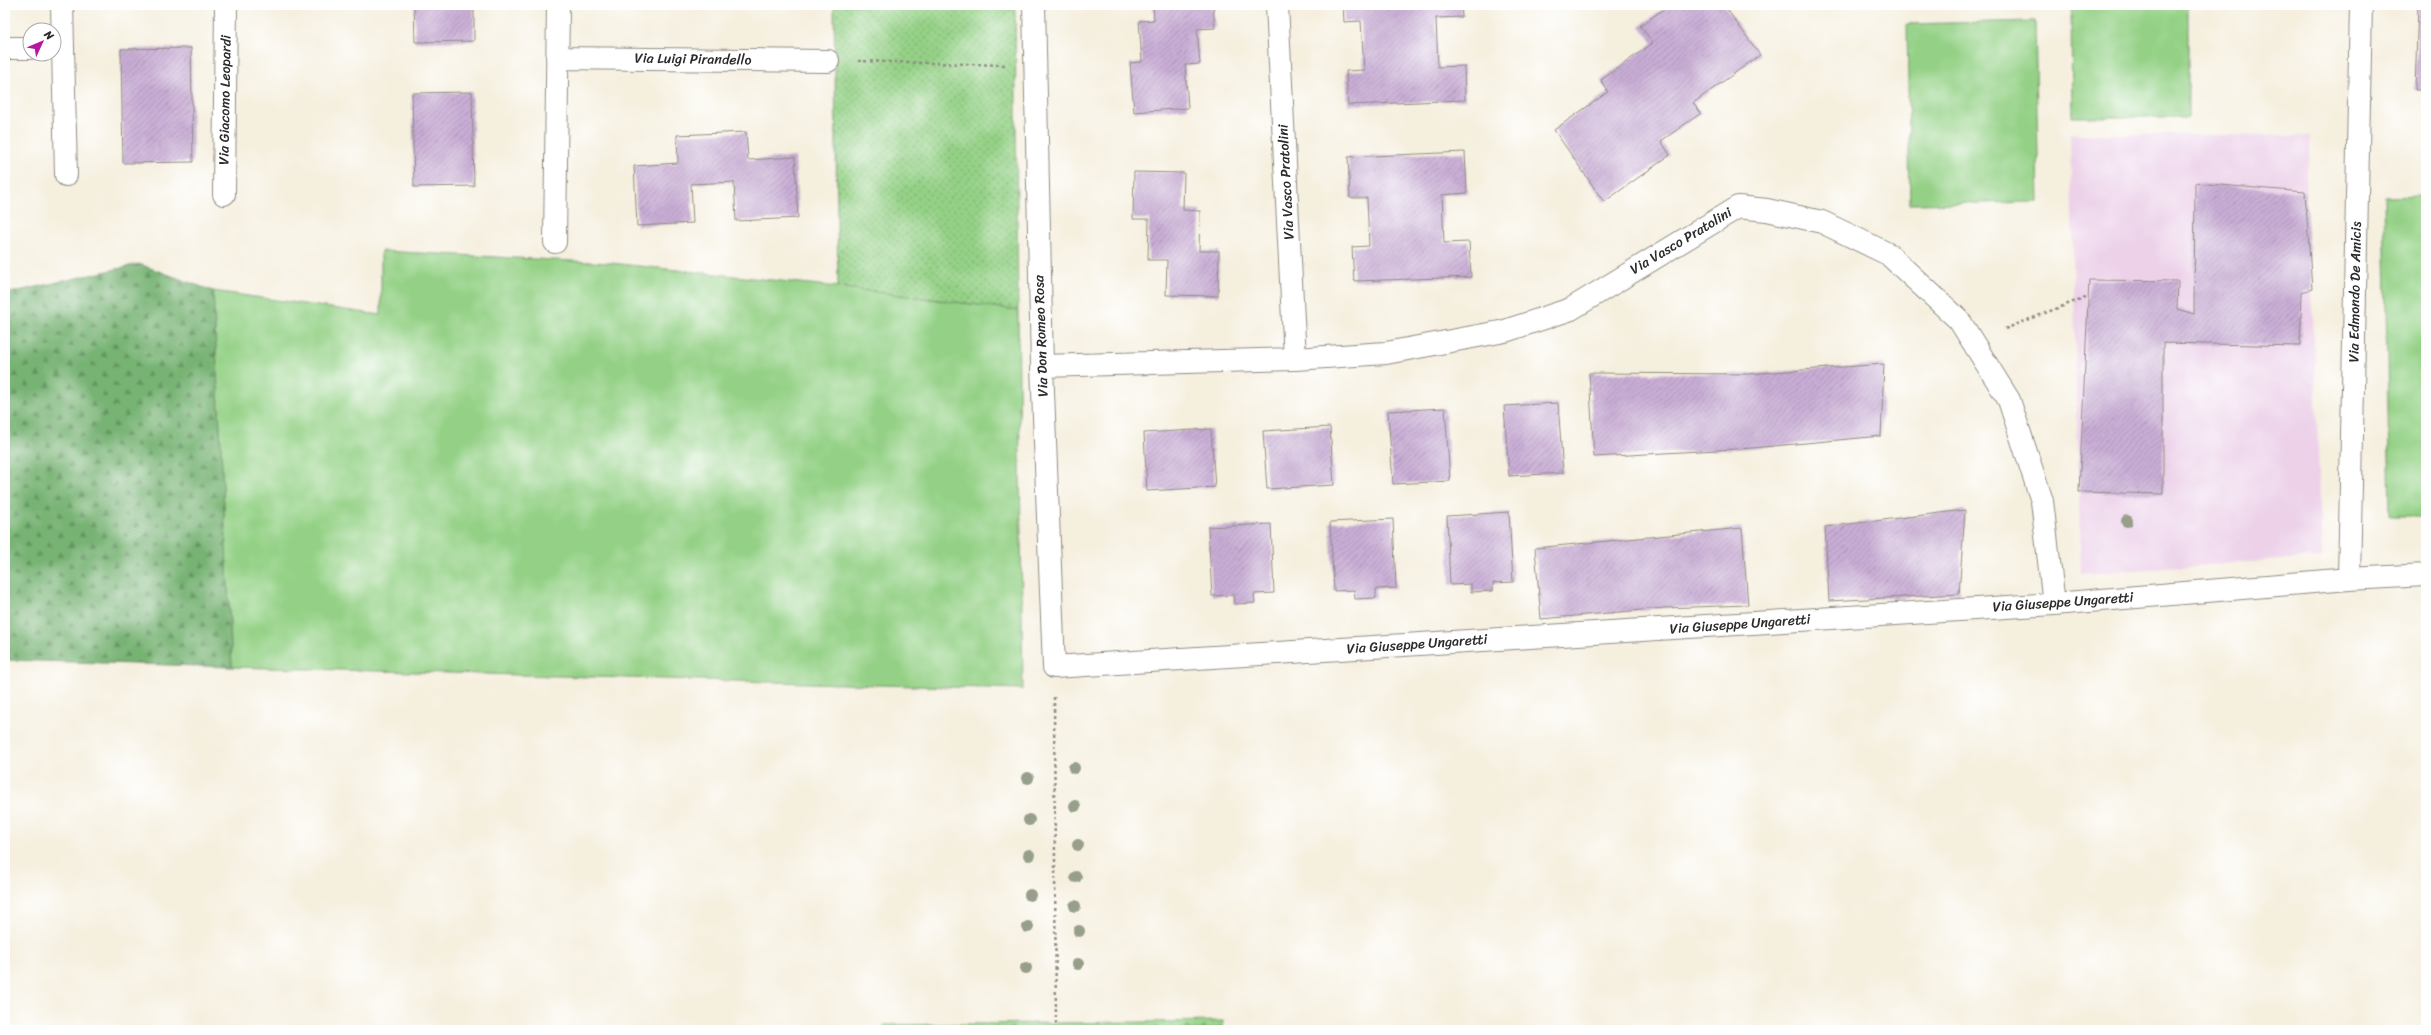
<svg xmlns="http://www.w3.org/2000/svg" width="2431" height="1035" viewBox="0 0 2431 1035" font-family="Sriracha,sans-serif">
  <defs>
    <pattern id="forest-firs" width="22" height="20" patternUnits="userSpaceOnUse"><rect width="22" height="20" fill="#77b373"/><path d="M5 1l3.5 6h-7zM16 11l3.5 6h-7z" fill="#62925f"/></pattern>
    <pattern id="cemetery-stones" width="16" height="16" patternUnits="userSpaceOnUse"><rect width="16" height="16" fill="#94d186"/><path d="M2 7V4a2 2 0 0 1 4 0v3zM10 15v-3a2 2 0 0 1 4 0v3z" fill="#79aa6e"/></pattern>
    <pattern id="garden-dots" width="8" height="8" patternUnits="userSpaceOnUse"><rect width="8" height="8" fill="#94d186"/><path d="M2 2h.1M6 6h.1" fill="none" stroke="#79aa6e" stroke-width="1.8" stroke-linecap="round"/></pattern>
    <pattern id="building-hatch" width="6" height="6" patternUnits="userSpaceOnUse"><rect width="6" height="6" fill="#c9add5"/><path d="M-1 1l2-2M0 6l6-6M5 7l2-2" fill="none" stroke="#a38dad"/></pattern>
  </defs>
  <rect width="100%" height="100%" fill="#fff"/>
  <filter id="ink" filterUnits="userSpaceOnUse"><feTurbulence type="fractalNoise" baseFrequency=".025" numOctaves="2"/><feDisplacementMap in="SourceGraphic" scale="8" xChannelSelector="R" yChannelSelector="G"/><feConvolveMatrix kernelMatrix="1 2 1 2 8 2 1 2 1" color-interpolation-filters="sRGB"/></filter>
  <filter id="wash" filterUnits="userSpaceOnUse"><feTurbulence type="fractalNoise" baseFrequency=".012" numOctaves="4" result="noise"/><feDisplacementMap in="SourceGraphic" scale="16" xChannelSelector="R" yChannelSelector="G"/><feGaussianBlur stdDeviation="0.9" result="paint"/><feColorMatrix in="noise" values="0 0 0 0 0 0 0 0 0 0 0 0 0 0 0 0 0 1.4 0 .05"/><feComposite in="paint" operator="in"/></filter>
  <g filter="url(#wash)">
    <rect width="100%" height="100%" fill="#f5efde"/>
    <!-- built -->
    <path fill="#ecd1e9" d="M2070,134L2311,136L2305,192L2312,289L2322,557L2081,574Z"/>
    <!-- grass -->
    <path fill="#94d186" stroke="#607e58" d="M2071,5H2188V117H2072Z
      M2035,21L2039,202L1910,204L1907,24Z
      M2426,196V516H2390L2384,197Z
      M381,251L611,263L838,287L1018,310L1023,689L232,667L213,291L381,315Z"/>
    <!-- forest -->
    <path fill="url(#forest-firs)" stroke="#516f4f" d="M139,264L213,291L232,667L5,660V294Z"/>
    <!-- cemetery -->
    <path fill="url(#cemetery-stones)" stroke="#607e58" d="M1223,1021V1030H884V1025Z"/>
    <!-- garden -->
    <path fill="url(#garden-dots)" stroke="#607e58" d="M834,5H1015L1018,310L838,287Z"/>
    <g id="blocks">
      <!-- building -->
      <path fill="url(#building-hatch)" d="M414,5H474V41L415,42Z
        M1153,5H1213L1215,28L1197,29L1200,64L1185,65L1188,108L1134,112L1130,63L1142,62L1139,21L1154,20Z
        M1343,5H1461L1462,17L1436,18L1438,67L1464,66L1465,100L1348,105L1346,71L1364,70L1361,21L1344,22Z
        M1669,5H1724L1760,55L1693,103L1701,113L1661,141L1670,155L1604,202L1554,130L1608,92L1601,80L1653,43L1640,26Z
        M2418,5H2426V90H2415Z
        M191,48L193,162L123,163L121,49Z
        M472,92L474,186L414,187L412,93Z
        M746,132L748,160L795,157L798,218L736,221L734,182L691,184L693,223L637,226L634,166L678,163L677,135Z
        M1465,152L1467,193L1442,195L1444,243L1469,242L1471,277L1354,281L1352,247L1369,246L1367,198H1350L1348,157Z
        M1134,172L1184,173L1183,210L1200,211L1199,251H1219L1218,296L1166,295L1167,260H1148L1149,219H1133Z
        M2195,183L2305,192L2312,289L2302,292L2300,346L2163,343V494L2079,492L2089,280L2178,281L2177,309L2194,314Z
        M1884,364L1881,436L1752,448L1594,457L1589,373L1747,374Z
        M1558,403L1563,473L1509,476L1504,406Z
        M1445,408L1450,481L1393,484L1388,411Z
        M1330,427L1334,485L1267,489L1263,431Z
        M1211,429L1215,487L1147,491L1144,433Z
        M1965,510L1959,594L1829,601L1825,527Z
        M1509,512L1513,582L1493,583V591L1471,592V584L1450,585L1447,516Z
        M1393,519L1396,588L1376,589V598L1355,599L1354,590L1334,591L1330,522Z
        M1271,524L1274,593L1254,594L1255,603L1234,604L1233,595L1212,596L1208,527Z
        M1742,528L1748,605L1664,608L1541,619L1535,548Z"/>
    </g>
  </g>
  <g filter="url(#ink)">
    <use href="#blocks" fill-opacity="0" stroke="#908d84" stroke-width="1"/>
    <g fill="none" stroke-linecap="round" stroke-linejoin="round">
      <!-- street casing -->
      <g stroke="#908d84" stroke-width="24">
        <path id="street" d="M62,5L66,175
          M1034,5L1042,366L1054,667L2054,604L2349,579L2426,575
          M1277,5L1295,359
          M5,48H30
          M557,58L828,61
          M224,194L226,5
          M555,242L558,5
          M1042,366L1295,359L1386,353L1505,331L1571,309L1738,207L1767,210L1822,222L1888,254L1959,320L2009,400L2042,501L2054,604
          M2349,579L2361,5"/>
      </g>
      <!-- path -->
      <path stroke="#908d84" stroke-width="2.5" stroke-dasharray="3 3" stroke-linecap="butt" d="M858,61L1005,65
        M2005,329L2088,296
        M1054,697L1056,1030"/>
      <!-- street -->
      <use href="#street" stroke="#fff" stroke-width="22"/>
    </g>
    <!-- trees -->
    <g fill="#979f8a">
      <circle cx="2127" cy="521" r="6"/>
      <circle cx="1074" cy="768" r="6"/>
      <circle cx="1028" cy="778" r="6"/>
      <circle cx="1075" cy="806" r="6"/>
      <circle cx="1029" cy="820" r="6"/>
      <circle cx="1078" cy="845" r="6"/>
      <circle cx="1029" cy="855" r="6"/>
      <circle cx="1076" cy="877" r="6"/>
      <circle cx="1030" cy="895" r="6"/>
      <circle cx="1075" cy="906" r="6"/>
      <circle cx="1028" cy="927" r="6"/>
      <circle cx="1079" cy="931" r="6"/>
      <circle cx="1078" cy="964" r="6"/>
      <circle cx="1026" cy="968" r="6"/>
    </g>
  </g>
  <g text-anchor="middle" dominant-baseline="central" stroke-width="4" stroke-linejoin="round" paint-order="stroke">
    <!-- street labels -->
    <g font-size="14" fill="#2b2b2b" stroke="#fff">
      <text transform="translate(693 59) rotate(1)">Via Luigi Pirandello</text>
      <text transform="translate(225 100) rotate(-89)">Via Giacomo Leopardi</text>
      <text transform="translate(1286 182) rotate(-93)">Via Vasco Pratolini</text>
      <text transform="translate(1681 241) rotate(-31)">Via Vasco Pratolini</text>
      <text transform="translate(2355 292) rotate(-89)">Via Edmondo De Amicis</text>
      <text transform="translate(1041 336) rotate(-92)">Via Don Romeo Rosa</text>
      <text transform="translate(2063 602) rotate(-4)">Via Giuseppe Ungaretti</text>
      <text transform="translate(1740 624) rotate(-4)">Via Giuseppe Ungaretti</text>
      <text transform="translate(1417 644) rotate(-4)">Via Giuseppe Ungaretti</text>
    </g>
  </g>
  <!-- margin -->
  <rect width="2431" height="1035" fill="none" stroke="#fff" stroke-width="20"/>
  <!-- north arrow -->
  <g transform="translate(42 42) rotate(46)"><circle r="19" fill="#ffffff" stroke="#aaaaaa"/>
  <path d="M0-3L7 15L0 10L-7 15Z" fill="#b5179e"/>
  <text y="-6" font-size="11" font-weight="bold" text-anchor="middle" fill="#2b2b2b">N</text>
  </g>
</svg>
